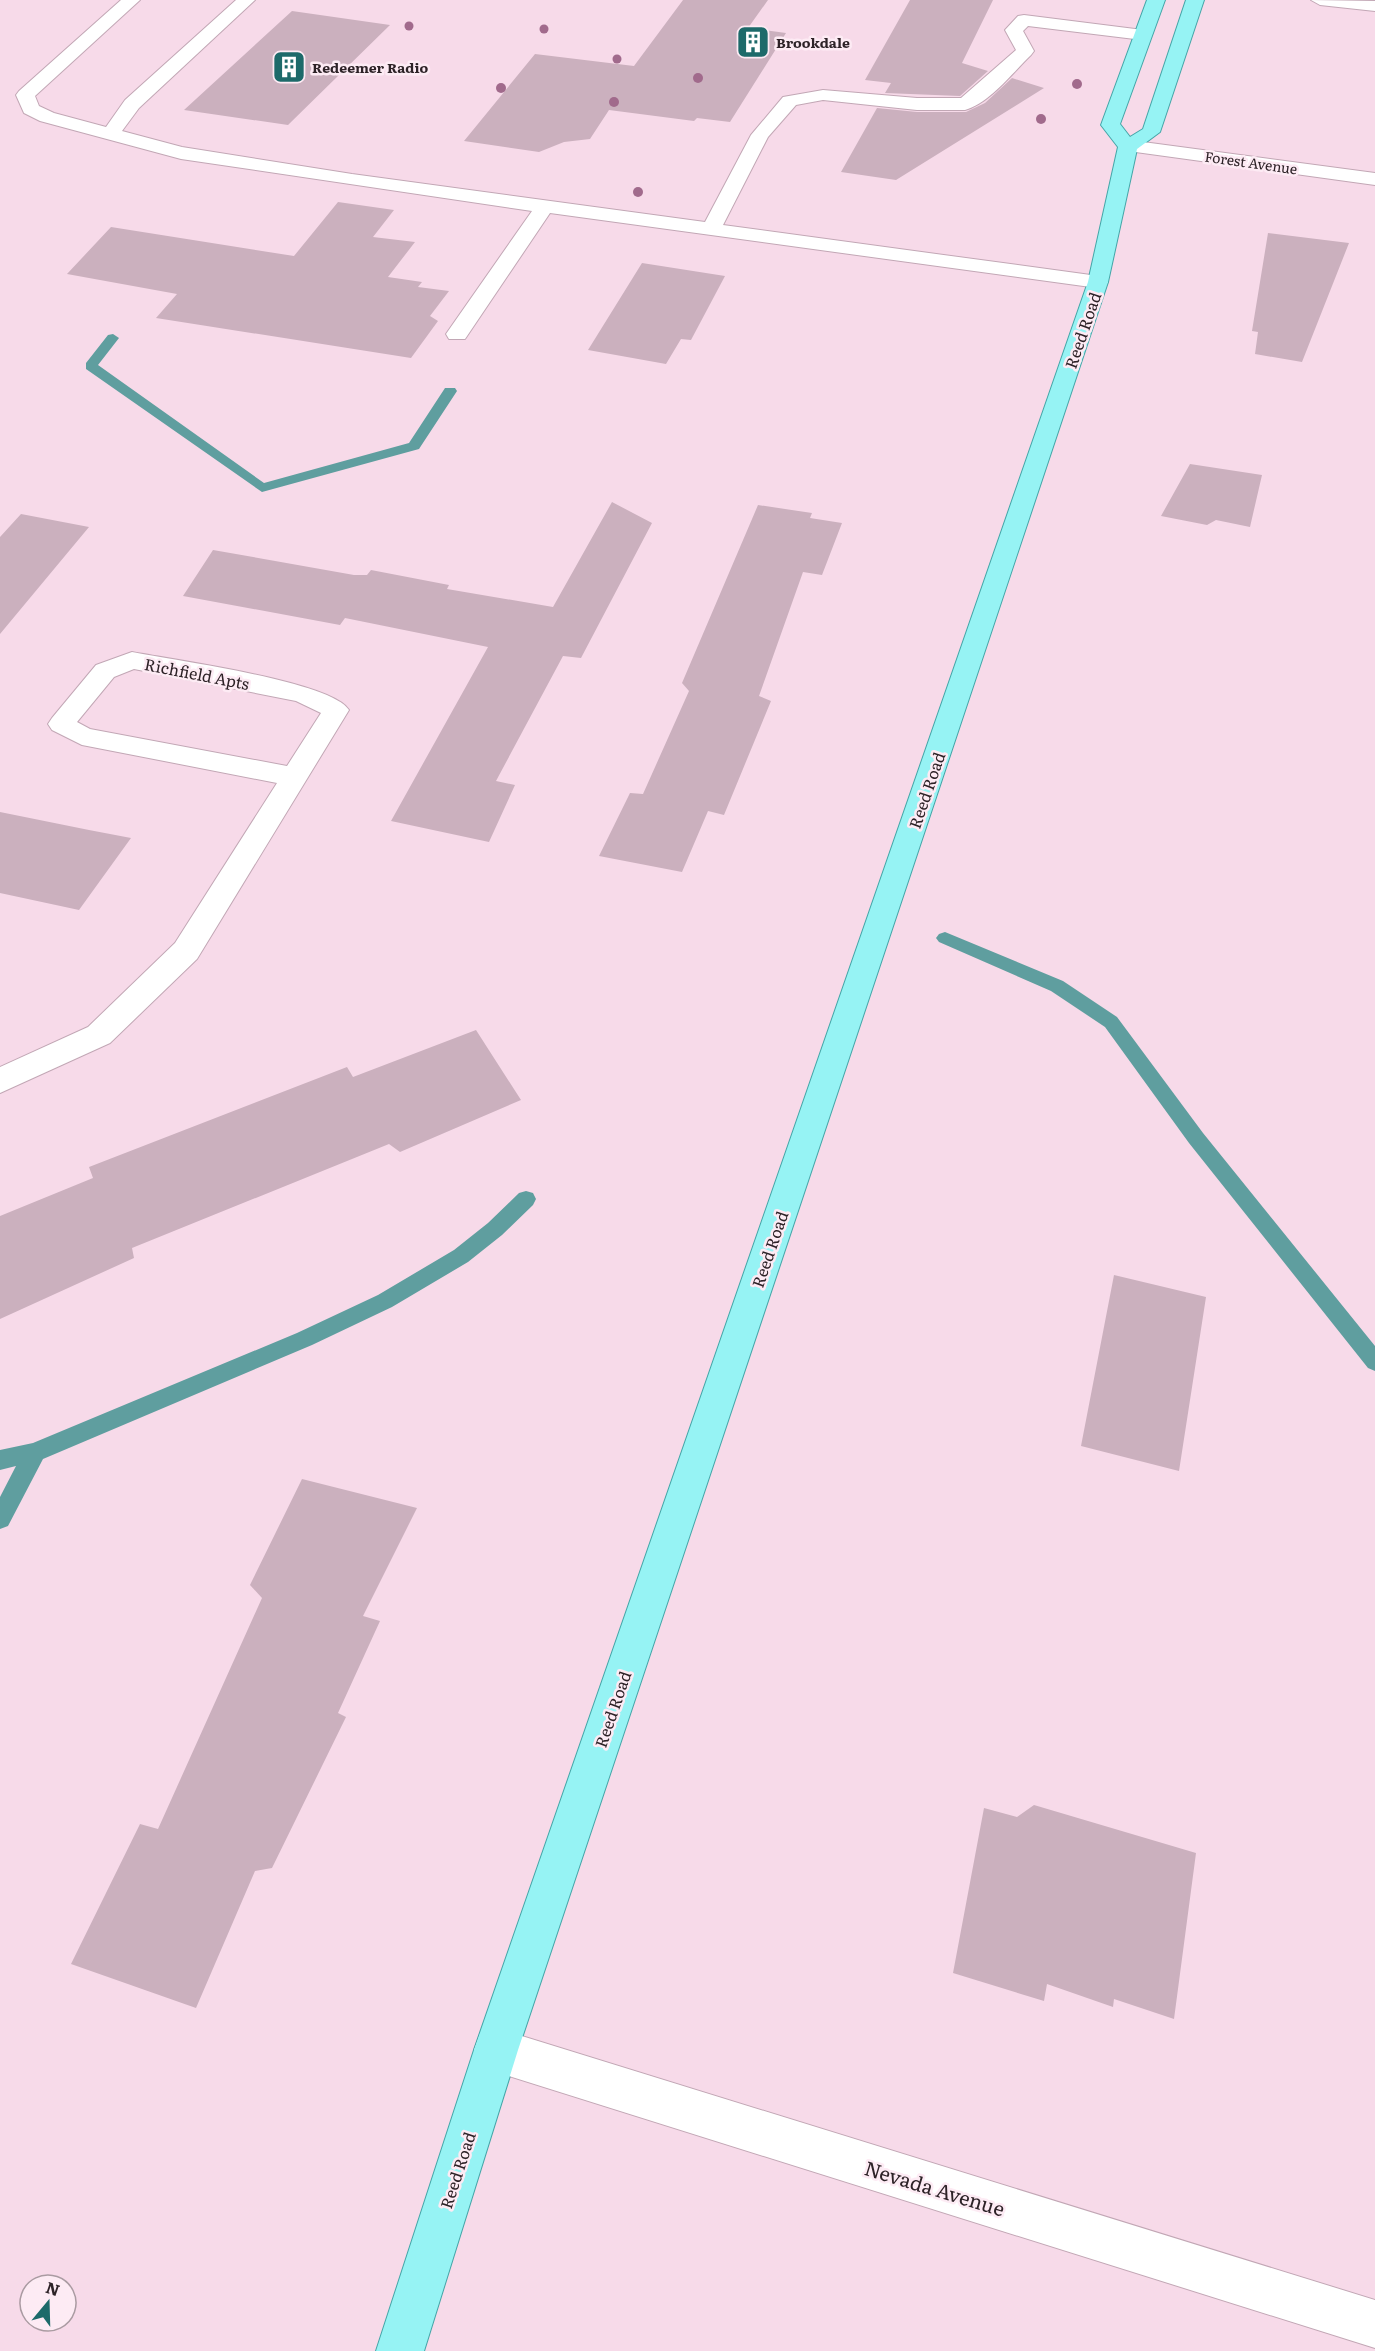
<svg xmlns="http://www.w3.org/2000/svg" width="1375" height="2351" viewBox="0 0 1375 2351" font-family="Literata,serif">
  <rect width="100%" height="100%" fill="#f7dae9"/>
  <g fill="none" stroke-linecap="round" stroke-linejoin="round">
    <!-- stream -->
    <path fill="#5f9e9f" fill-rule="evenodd" d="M113,334L119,338L98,365L264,483L409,443L445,388H455L457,391L419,449L262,492L86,369V363L108,335Z
      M945,932L1063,981L1117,1017L1203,1133L1375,1346V1371L1368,1368L1189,1143L1105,1027L1051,991L939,942L936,938L939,934Z
      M526,1191L533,1193L536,1199L533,1205L502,1235L468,1262L392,1307L312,1345L43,1459L8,1526L0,1529V1497L16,1466L0,1470V1450L33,1443L297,1333L378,1295L454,1250L488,1223L519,1193Z"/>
  </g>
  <!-- building -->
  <path fill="#cbb0be" d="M683,0H768L748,28L786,33L730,122L697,118L694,121L609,110L590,139L564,142L539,152L464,141L535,54L634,66Z
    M910,0H993L962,63L988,71L960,96L885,93L891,83L865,80Z
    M292,11L390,25L288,125L184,110Z
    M1012,78L1044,88L896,180L841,172L877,108L917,112H966L985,103Z
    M338,202L394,210L373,237L415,242L388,277L422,282L418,287L449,291L430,316L438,321L411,358L156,318L177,294L67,274L111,227L294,256Z
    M1268,233L1349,243L1302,362L1255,354L1258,332L1252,331Z
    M642,263L725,276L691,340L681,339L666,364L588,350Z
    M1190,464L1262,475L1250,527L1216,520L1207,525L1161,516Z
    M612,502L652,523L581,658L563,656L496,781L515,785L489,842L391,821L488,647L345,618L340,625L183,596L213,550L354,575H367L371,570L449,585L447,589L553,607Z
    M758,505L812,513L810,518L842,523L822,575L803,572L759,696L771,701L724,815L708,811L682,872L599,856L630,793L643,794L689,691L682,683Z
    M21,514L89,527L0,634V537Z
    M0,812L89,830L131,838L79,910L0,893Z
    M476,1030L521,1100L400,1152L389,1144L132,1248L134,1258L0,1319V1216L93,1178L89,1167L347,1067L353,1077Z
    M1114,1275L1206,1297L1179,1471L1081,1446Z
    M302,1479L417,1508L363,1616L380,1621L338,1713L346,1717L272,1868L255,1871L196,2008L71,1964L140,1824L158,1829L262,1598L250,1585Z
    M1034,1805L1196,1853L1174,2019L1114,1999L1113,2007L1047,1984L1044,2001L953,1973L984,1808L1017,1817Z"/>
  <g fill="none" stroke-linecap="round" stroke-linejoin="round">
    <!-- minor casing -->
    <g stroke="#c2a7b5" stroke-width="2">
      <path id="minor" d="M121,0H140L35,96L39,106L54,113L106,127L125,100L236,0H255L139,108L122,131L182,147L352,174L705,222L751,135L783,97L823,90L917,98H961L1016,50L1005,30L1018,16L1024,15L1143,30L1152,35L1143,40L1028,26L1023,31L1034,51L1031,55C1013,72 990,103 965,110H917L823,100L796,105L768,137L723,225L1098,276L1105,278L1108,282L1105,286L1098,288L550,213L465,339H449L446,334L532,211L181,159L40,121L24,113L16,95L19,91Z
        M1311,0L1375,1V11L1320,5Z
        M1128,140L1375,173V185L1121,150L1119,146Z
        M132,652C172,660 331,681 349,710L197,959L110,1043L0,1093V1067L88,1027L175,943L277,783L82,745L52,730L48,724L52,718L96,665ZM134,669L296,701L321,713L287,766L90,729L77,722L114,677Z
        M496,2028L1375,2300V2348L496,2072L480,2066L474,2050L480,2034Z"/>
    </g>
    <!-- major casing -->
    <g stroke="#44a5a7" stroke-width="2">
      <path id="major" d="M1147,0H1165L1120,124L1130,137L1143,129L1186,0H1204L1160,132L1137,149L1108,282L518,2050L424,2351H376L474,2050L1088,282L1118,147L1101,125Z"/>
    </g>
    <!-- minor -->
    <use href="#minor" fill="#fff" fill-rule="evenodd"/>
    <!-- major -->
    <use href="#major" fill="#96f3f4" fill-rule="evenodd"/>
  </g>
  <!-- trees -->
  <g fill="#a16a8c">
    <circle cx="409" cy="26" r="4.5"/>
    <circle cx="544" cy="29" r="4.5"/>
    <circle cx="617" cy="59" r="4.5"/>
    <circle cx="698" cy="78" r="5"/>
    <circle cx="1077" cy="84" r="5"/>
    <circle cx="501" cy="88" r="5"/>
    <circle cx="614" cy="102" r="5"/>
    <circle cx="1041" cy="119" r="5"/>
    <circle cx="638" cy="192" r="5"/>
  </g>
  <!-- icons -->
  <defs>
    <g id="building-square" transform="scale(1.725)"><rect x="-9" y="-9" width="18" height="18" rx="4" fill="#1d6a6a" stroke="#fdebf4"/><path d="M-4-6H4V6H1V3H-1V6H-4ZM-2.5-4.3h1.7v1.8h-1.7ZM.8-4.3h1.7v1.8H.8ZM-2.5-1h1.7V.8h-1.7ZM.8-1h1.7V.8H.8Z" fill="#fff"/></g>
  </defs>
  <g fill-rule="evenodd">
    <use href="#building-square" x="753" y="42"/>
    <use href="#building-square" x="289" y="67"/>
  </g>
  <g text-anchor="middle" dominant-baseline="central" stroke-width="5" stroke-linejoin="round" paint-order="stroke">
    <!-- far-poi labels -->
    <g font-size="14" font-weight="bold" fill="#2d2227" stroke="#fdebf4" text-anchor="start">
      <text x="776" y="42">Brookdale</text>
      <text x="312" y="67">Redeemer Radio</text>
    </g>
    <!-- far-street labels -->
    <g font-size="14" fill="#2d2227" stroke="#fdebf4">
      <text transform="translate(1251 162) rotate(8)">Forest Avenue</text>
    </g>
    <!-- street labels -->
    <g font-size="16" fill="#2d2227" stroke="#fdebf4">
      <text transform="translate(1082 330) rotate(-71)">Reed Road</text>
      <text transform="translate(197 673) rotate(11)">Richfield Apts</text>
      <text transform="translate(926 790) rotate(-71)">Reed Road</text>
      <text transform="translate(769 1249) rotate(-71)">Reed Road</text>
      <text transform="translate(612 1709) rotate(-71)">Reed Road</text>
      <text transform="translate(457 2170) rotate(-72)">Reed Road</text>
    </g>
    <!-- near-street labels -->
    <g font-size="20" fill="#2d2227" stroke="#fdebf4">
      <text transform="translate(935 2187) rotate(17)">Nevada Avenue</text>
    </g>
  </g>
  <!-- north arrow -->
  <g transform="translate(48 2303) rotate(19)"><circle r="28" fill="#fdebf4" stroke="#aa9ba2" stroke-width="1.5"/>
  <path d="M0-4.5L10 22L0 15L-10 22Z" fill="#1d6a6a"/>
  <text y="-9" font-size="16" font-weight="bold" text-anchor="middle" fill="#2d2227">N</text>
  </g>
</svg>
